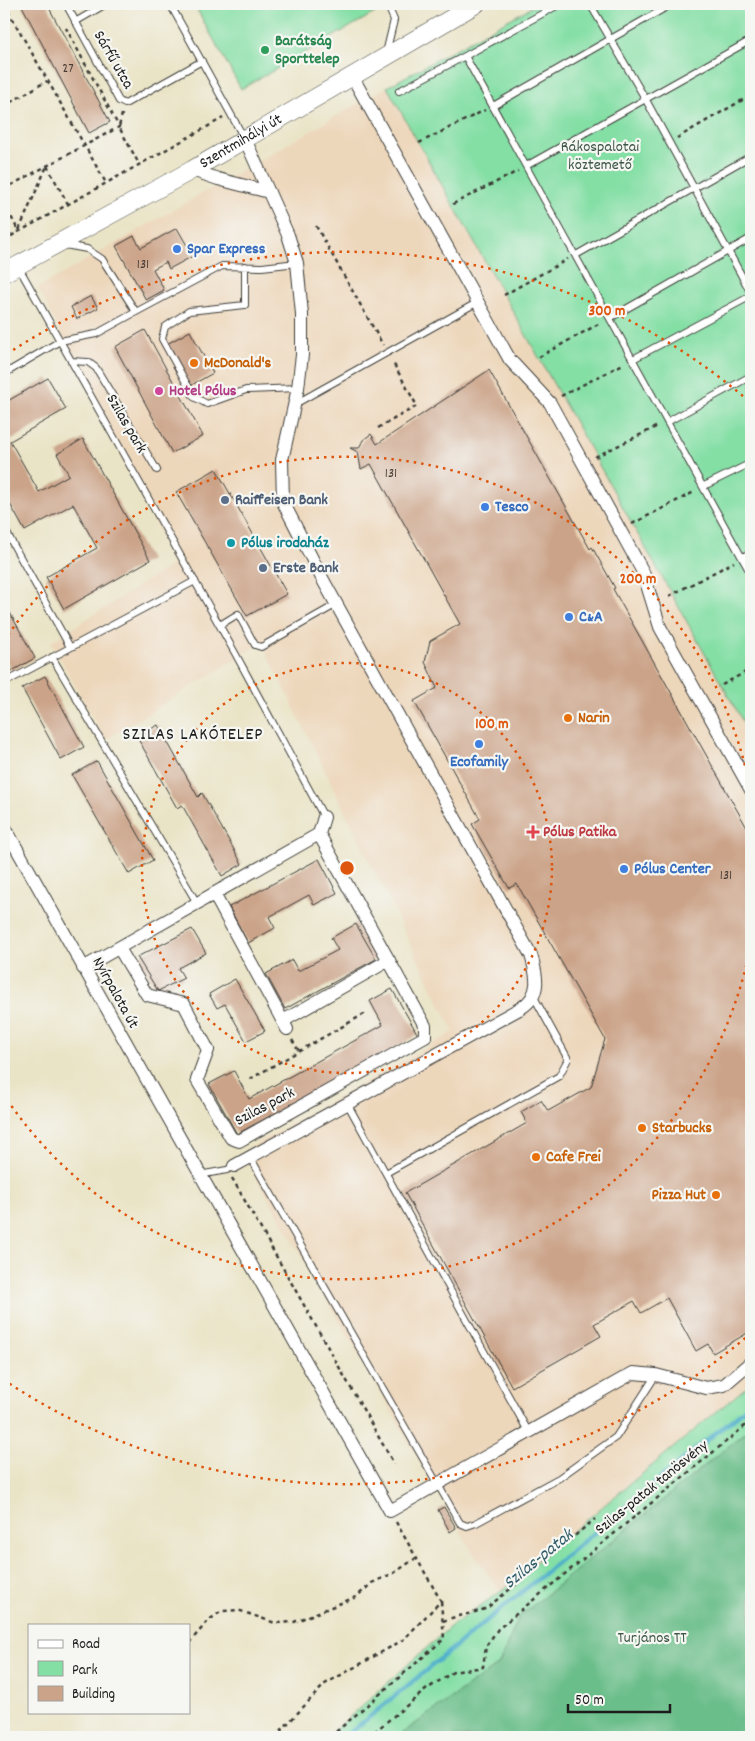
<svg xmlns="http://www.w3.org/2000/svg" width="755" height="1741" viewBox="0 0 755 1741" font-family="Dekko,sans-serif">
  <rect width="100%" height="100%" fill="#f6f6f2"/>
  <filter id="ink" filterUnits="userSpaceOnUse"><feTurbulence type="fractalNoise" baseFrequency=".02" numOctaves="2"/><feDisplacementMap in="SourceGraphic" scale="10" xChannelSelector="R" yChannelSelector="G"/><feConvolveMatrix kernelMatrix="1 2 1 2 8 2 1 2 1" color-interpolation-filters="sRGB"/></filter>
  <filter id="wash" filterUnits="userSpaceOnUse"><feTurbulence type="fractalNoise" baseFrequency=".0096" numOctaves="4" result="noise"/><feDisplacementMap in="SourceGraphic" scale="20" xChannelSelector="R" yChannelSelector="G"/><feGaussianBlur stdDeviation="1.12" result="paint"/><feColorMatrix in="noise" values="0 0 0 0 0 0 0 0 0 0 0 0 0 0 0 0 0 1.4 0 .05"/><feComposite in="paint" operator="in"/></filter>
  <g filter="url(#wash)">
    <rect width="100%" height="100%" fill="#eae4c7"/>
    <!-- built -->
    <path fill="#edd7bb" d="M387,87L751,736V1383L500,1592L469,1546L242,1152L454,1032L262,643L105,740L51,642L175,563L38,288Z"/>
    <!-- green -->
    <path fill="#84dfa5" stroke="#507e60" d="M194,4H374L378,11L241,89Z
      M537,4H751V736L387,87Z
      M751,1383V1428L519,1617L499,1664L397,1737H327L451,1626L500,1592Z"/>
    <!-- forest -->
    <path fill="#6bbe8a" stroke="#446d53" d="M751,1428V1737H397L499,1664L519,1617Z"/>
    <g fill="none" stroke-linecap="round" stroke-linejoin="round">
      <!-- stream -->
      <path stroke="#4aadca" stroke-width="4.5" d="M345,1737L751,1404"/>
    </g>
    <g id="blocks">
      <!-- building -->
      <path fill="#cba388" d="M21,4H47L110,122L89,133Z
        M177,228L193,256L169,269L166,262L153,269L164,290L146,300L116,246L134,236L141,248Z
        M91,296L98,308L77,319L71,307Z
        M145,330L203,436L172,453L115,347Z
        M190,331L213,373L190,386L167,344Z
        M489,370L590,549L592,547L615,588L613,589L751,835V1331L713,1353L708,1344L696,1351L667,1298L641,1313L634,1301L594,1324L601,1336L512,1387L405,1193L527,1123L521,1112L541,1100L548,1111L591,1087L605,1039L517,884L509,888L472,824L480,819L414,701L437,688L425,662L430,641L460,624L371,464L361,469L358,452L350,448H359L363,440L371,434L377,444Z
        M48,378L66,409L10,441L39,492L69,475L57,454L83,439L150,560L64,609L46,577L97,548L73,504L25,531L4,493V403Z
        M216,469L287,594L247,616L176,492Z
        M4,602L35,658L12,671L4,656Z
        M45,676L84,747L61,760L22,688Z
        M158,725L198,797L202,793L242,864L222,876L182,805L177,808L137,737Z
        M97,761L153,860L129,874L72,775Z
        M319,859L337,893L314,905L309,895L269,917L275,928L248,943L229,907Z
        M356,924L376,959L285,1009L266,974L292,960L298,971L338,950L331,938Z
        M192,929L206,953L178,968L184,978L158,991L137,957Z
        M235,979L265,1031L246,1041L225,1004L217,1008L209,994Z
        M392,989L418,1035L237,1134L209,1084L234,1071L249,1099L383,1025L370,1001Z
        M444,1507L456,1528L450,1532L438,1510Z"/>
    </g>
  </g>
  <g filter="url(#ink)">
    <use href="#blocks" fill-opacity="0" stroke="#3b3a36" stroke-width="1"/>
    <g fill="none" stroke-linecap="round" stroke-linejoin="round">
      <!-- service casing -->
      <g stroke="#3b3a36" stroke-width="8">
        <path id="service" d="M66,4L119,101L125,104L202,61
          M170,4L244,138
          M560,4L465,56L751,574
          M590,4L646,100L751,293
          M75,22L106,4
          M386,53L394,20L387,4
          M399,91L465,56
          M493,106L672,4
          M526,166L751,40
          M65,245L87,249L102,259L136,312L222,266L262,267L297,263
          M576,255L751,156
          M18,266L235,653L324,817
          M245,266V305L189,311L165,327L162,339L194,397L207,404L246,390L298,388
          M610,318L751,238
          M633,359L751,296
          M71,361L88,362L96,368L157,470
          M4,374L60,341L96,334L136,312
          M295,404L478,302
          M667,422L751,376
          M704,486L751,463
          M4,528L70,647
          M742,557L751,553
          M220,625L238,614L255,645L261,647L337,604
          M52,657L197,903
          M4,683L195,581
          M347,1103L529,1433
          M250,1157L460,1523L467,1526L476,1523L559,1478L616,1437L656,1375
          M386,1173L559,1076L568,1059L534,997
          M199,1175L227,1170L234,1166"/>
      </g>
      <!-- minor casing -->
      <g stroke="#3b3a36" stroke-width="14">
        <path id="minor" d="M352,76L510,360L550,403L643,572L660,627L751,790
          M192,170L218,179L269,192
          M4,826L390,1511L633,1373L656,1375L706,1388L724,1385L751,1362
          M214,894L287,1029
          M119,948L147,995L184,1004L208,1050L197,1080L231,1138L239,1141L425,1037V1026L319,834
          M83,968L319,834L324,817
          M283,1021L389,960
          M234,1166L521,1008C542,995 537,975 531,955L323,580L283,502L282,460L298,388L302,355V314L297,263L288,235L245,139"/>
      </g>
      <!-- secondary casing -->
      <g stroke="#3b3a36" stroke-width="19">
        <g id="secondary">
          <path id="s1" d="M4,273L192,170L476,4"/>
        </g>
      </g>
      <!-- path -->
      <path stroke="#3b3a36" stroke-width="2.5" stroke-dasharray="4 4" stroke-linecap="butt" d="M4,4L106,183
        M53,4L56,10
        M4,106L47,81
        M122,114L119,127L139,164
        M677,138L751,95
        M419,143L485,110
        M47,166L68,204
        M4,189L119,127L66,28
        M4,203L19,232
        M453,204L518,171
        M316,226L383,345
        M19,230L47,166
        M4,240L223,118
        M504,295L568,259
        M539,357L602,322
        M561,396L625,363
        M378,428L417,406L392,361
        M595,457L658,426
        M632,524L694,492
        M669,596L734,562
        M722,685L751,669
        M292,1040L299,1051
        M250,1079L366,1013
        M232,1178L394,1464
        M443,1621C458,1615 473,1614 487,1608L595,1519
        M189,1643L209,1620L222,1611L238,1610L275,1623L294,1622L356,1597L372,1583L394,1573L416,1558
        M275,1737L325,1684L403,1640L441,1601L396,1522
        M330,1737L444,1639L441,1601
        M368,1737L427,1689L453,1672L483,1667L486,1646L498,1629L751,1421"/>
      <!-- service -->
      <use href="#service" stroke="#fff" stroke-width="6"/>
      <!-- minor -->
      <use href="#minor" stroke="#fff" stroke-width="12"/>
      <!-- secondary -->
      <use href="#secondary" stroke="#fff" stroke-width="18"/>
    </g>
  </g>
  <!-- distance rings -->
  <g fill="none" stroke="#de560d" stroke-width="2.5" stroke-dasharray="2.5 5">
    <circle cx="347" cy="868" r="205"/>
    <path d="M751 943A411 411 0 0 1 4 1095M4 641A411 411 0 0 1 751 793"/>
    <path d="M751 1333A616 616 0 0 1 7 1382M7 354A616 616 0 0 1 751 403"/>
  </g>
  <!-- markers -->
  <circle fill="#2e9e5b" stroke="#f6f6f2" stroke-width="2" cx="265" cy="50" r="5"/>
  <g fill="#3f7fe0" stroke="#f6f6f2" stroke-width="2">
    <circle cx="177" cy="249" r="5"/>
    <circle cx="485" cy="507" r="5"/>
    <circle cx="569" cy="617" r="5"/>
    <circle cx="479" cy="744" r="5"/>
    <circle cx="624" cy="869" r="5"/>
  </g>
  <g fill="#e8710a" stroke="#f6f6f2" stroke-width="2">
    <circle cx="194" cy="363" r="5"/>
    <circle cx="568" cy="718" r="5"/>
    <circle cx="642" cy="1128" r="5"/>
    <circle cx="536" cy="1157" r="5"/>
    <circle cx="716" cy="1195" r="5"/>
  </g>
  <circle fill="#d1479c" stroke="#f6f6f2" stroke-width="2" cx="159" cy="391" r="5"/>
  <g fill="#5c6f8a" stroke="#f6f6f2" stroke-width="2">
    <circle cx="225" cy="500" r="5"/>
    <circle cx="263" cy="568" r="5"/>
  </g>
  <circle fill="#0f9aa8" stroke="#f6f6f2" stroke-width="2" cx="231" cy="543" r="5"/>
  <path fill="#e0444e" stroke="#f6f6f2" stroke-width="2" d="M530.5 824.5h5v5h5v5h-5v5h-5v-5h-5v-5h5z"/>
  <g text-anchor="middle" dominant-baseline="central" stroke-width="4.5" stroke-linejoin="round" paint-order="stroke">
    <!-- number labels -->
    <g font-size="14" fill="#483e37">
      <text x="68" y="69">27</text>
      <text x="143" y="265">131</text>
      <text x="391" y="474">131</text>
      <text x="726" y="876">131</text>
    </g>
    <!-- leisure labels -->
    <g font-size="16" font-weight="bold" fill="#27864d" stroke="#f6f6f2" text-anchor="start">
      <text x="275" y="41">Barátság<tspan x="275" dy="18">Sporttelep</tspan></text>
    </g>
    <!-- street labels -->
    <g font-size="16" fill="#1c1c1c" stroke="#f6f6f2">
      <text transform="translate(113 60) rotate(60)">Sárfű utca</text>
      <text stroke="none"><textPath href="#s1" startOffset="271">Szentmihályi út</textPath></text>
      <text transform="translate(126 424) rotate(60)">Szilas park</text>
      <text transform="translate(115 993) rotate(61)">Nyírpalota út</text>
      <text transform="translate(265 1107) rotate(-28)">Szilas park</text>
      <text transform="translate(652 1488) rotate(-39)">Szilas-patak tanösvény</text>
    </g>
    <!-- park labels -->
    <g font-size="16" fill="#3b5645" stroke="#f6f6f2">
      <text x="600" y="147">Rákospalotai<tspan x="600" dy="18">köztemető</tspan></text>
      <text x="652" y="1638">Turjános TT</text>
    </g>
    <!-- shop labels -->
    <g font-size="16" font-weight="bold" fill="#366cbe" stroke="#f6f6f2" text-anchor="start">
      <text x="187" y="249">Spar Express</text>
      <text x="495" y="507">Tesco</text>
      <text x="579" y="617">C&amp;A</text>
      <text x="479" y="762" text-anchor="middle">Ecofamily</text>
      <text x="634" y="869">Pólus Center</text>
    </g>
    <!-- food labels -->
    <g font-size="16" font-weight="bold" fill="#c56008" stroke="#f6f6f2" text-anchor="start">
      <text x="204" y="363">McDonald's</text>
      <text x="578" y="718">Narin</text>
      <text x="652" y="1128">Starbucks</text>
      <text x="546" y="1157">Cafe Frei</text>
      <text x="706" y="1195" text-anchor="end">Pizza Hut</text>
    </g>
    <!-- hotel labels -->
    <g font-size="16" font-weight="bold" fill="#b23c85" stroke="#f6f6f2" text-anchor="start">
      <text x="169" y="391">Hotel Pólus</text>
    </g>
    <!-- service labels -->
    <g font-size="16" font-weight="bold" fill="#4e5e75" stroke="#f6f6f2" text-anchor="start">
      <text x="235" y="500">Raiffeisen Bank</text>
      <text x="273" y="568">Erste Bank</text>
    </g>
    <!-- culture labels -->
    <g font-size="16" font-weight="bold" fill="#0d838f" stroke="#f6f6f2" text-anchor="start">
      <text x="241" y="543">Pólus irodaház</text>
    </g>
    <!-- health labels -->
    <g font-size="16" font-weight="bold" fill="#be3a42" stroke="#f6f6f2" text-anchor="start">
      <text x="543" y="832">Pólus Patika</text>
    </g>
    <!-- neighbourhood labels -->
    <g font-size="18" letter-spacing="1" fill="#1c1c1c" stroke="#f6f6f2">
      <text x="193" y="735">SZILAS LAKÓTELEP</text>
    </g>
    <!-- water labels -->
    <g font-size="18" font-style="italic" fill="#315d6a" stroke="#f6f6f2">
      <text transform="translate(539 1560) rotate(-39)">Szilas-patak</text>
    </g>
  </g>
  <circle cx="347" cy="868" r="8" fill="#de560d" stroke="#f6f6f2" stroke-width="2.5"/>
  <g font-size="15" text-anchor="middle" font-weight="bold" fill="#de560d" stroke="#f6f6f2" stroke-width="4.5" stroke-linejoin="round" paint-order="stroke">
    <text x="607" y="315">300 m</text>
    <text x="638" y="583">200 m</text>
    <text x="492" y="728">100 m</text>
  </g>
  <!-- margin -->
  <rect width="755" height="1741" fill="none" stroke="#f6f6f2" stroke-width="20"/>
  <!-- legend -->
  <rect x="28" y="1624" width="162" height="90" fill="#f6f6f2" stroke="#9f9f9c"/>
  <rect x="38" y="1640" width="25" height="8" fill="#ffffff" stroke="#9f9f9c"/>
  <text x="72" y="1648" font-size="15" fill="#1c1c1c">Road</text>
  <rect x="38" y="1661" width="25" height="15" fill="#84dfa5" stroke="#9f9f9c"/>
  <text x="72" y="1674" font-size="15" fill="#1c1c1c">Park</text>
  <rect x="38" y="1686" width="25" height="15" fill="#cba388" stroke="#9f9f9c"/>
  <text x="72" y="1698" font-size="15" fill="#1c1c1c">Building</text>
  <!-- scale -->
  <path d="M568 1704v8h102v-8" fill="none" stroke="#1c1c1c" stroke-width="2.5"/>
  <text x="575" y="1704" font-size="15" fill="#1c1c1c" stroke="#f6f6f2" stroke-width="4" paint-order="stroke">50 m</text>
</svg>
